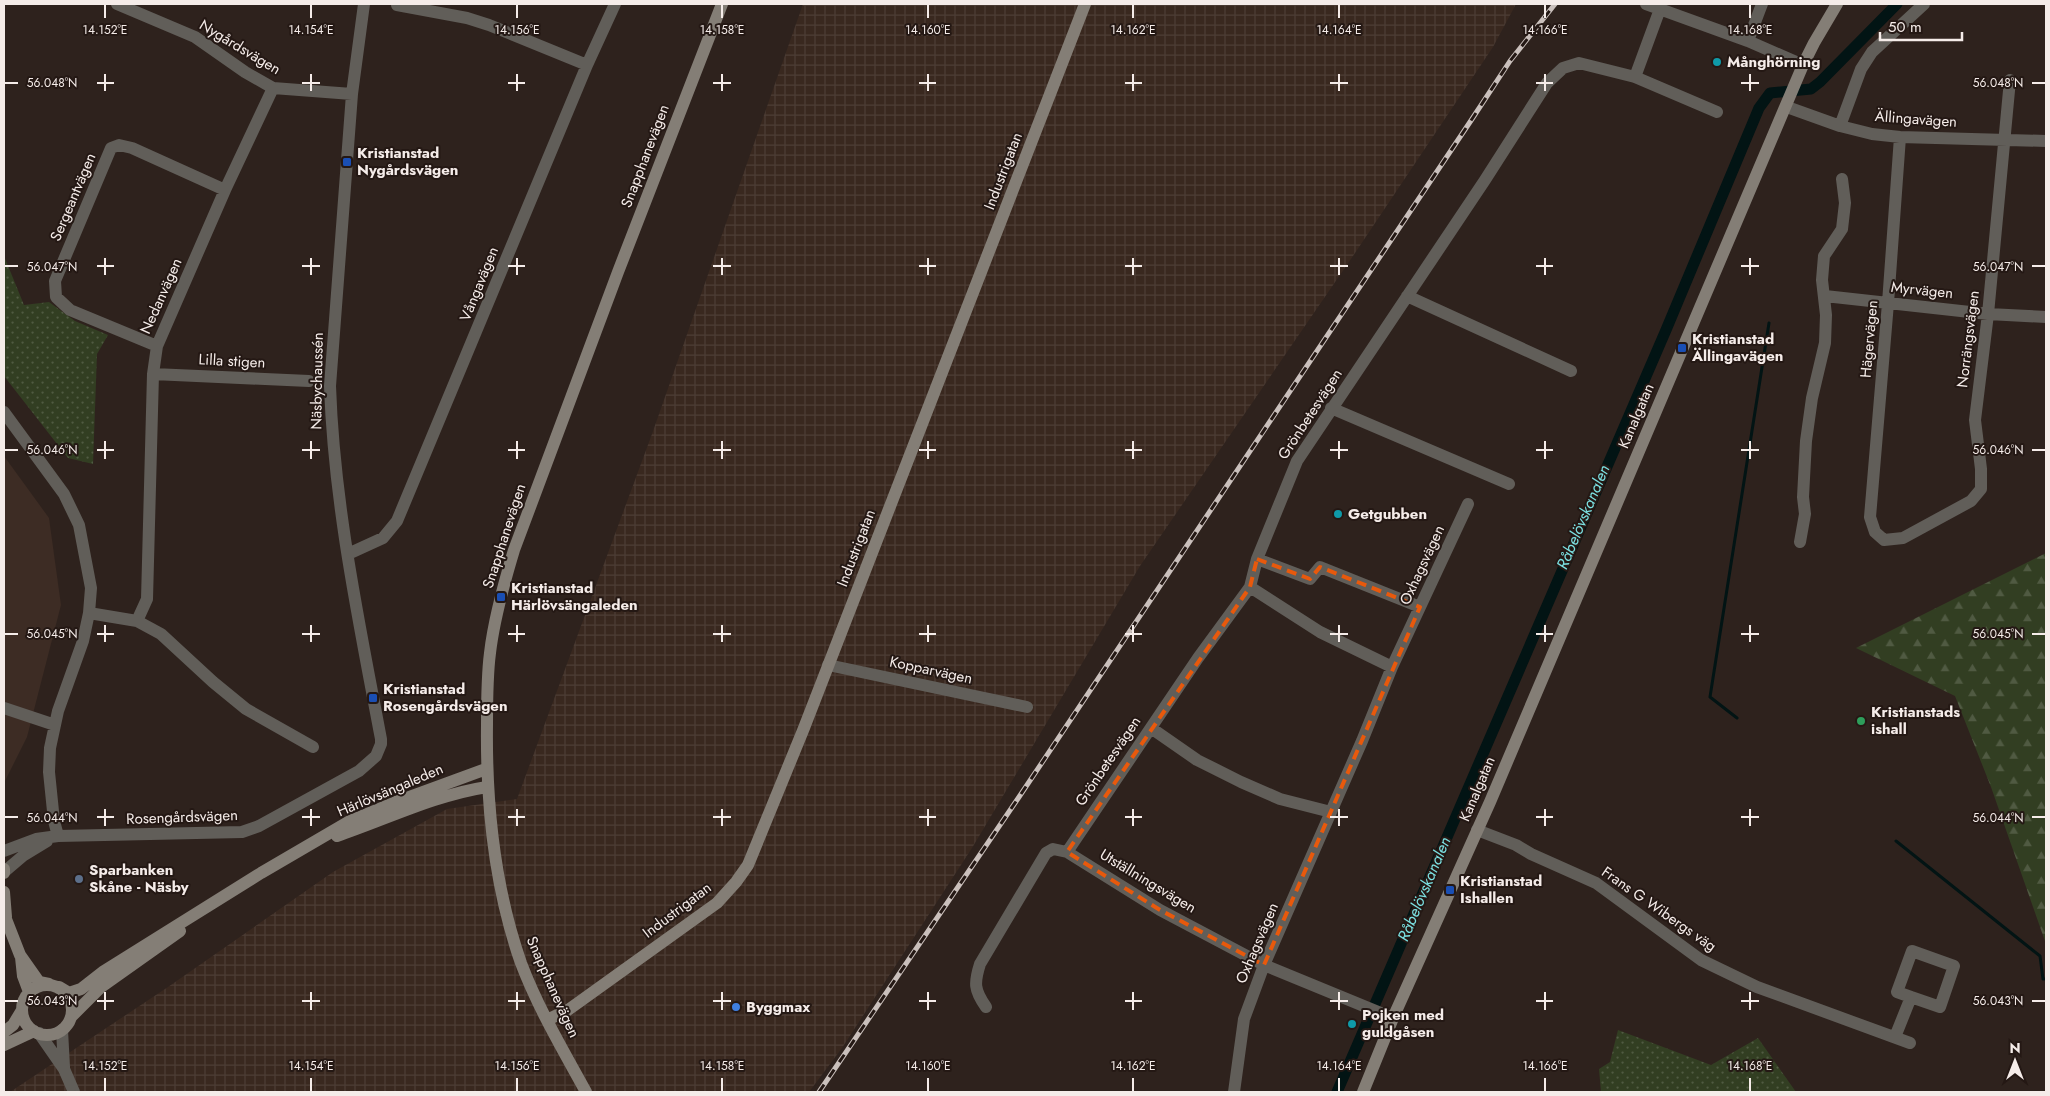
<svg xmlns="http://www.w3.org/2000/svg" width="2050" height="1096" viewBox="0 0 2050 1096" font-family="Jost,sans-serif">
  <defs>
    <pattern id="industrial-grid" width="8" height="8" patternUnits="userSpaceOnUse" patternTransform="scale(1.25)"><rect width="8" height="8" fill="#39281f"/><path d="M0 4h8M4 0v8" fill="none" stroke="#4c3d35"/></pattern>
    <pattern id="forest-firs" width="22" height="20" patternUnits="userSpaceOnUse" patternTransform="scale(1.25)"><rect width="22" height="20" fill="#323e22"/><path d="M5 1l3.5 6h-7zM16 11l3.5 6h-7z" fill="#505a42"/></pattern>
    <pattern id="park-dots" width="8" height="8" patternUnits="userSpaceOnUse" patternTransform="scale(1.25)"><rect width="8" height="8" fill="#323e22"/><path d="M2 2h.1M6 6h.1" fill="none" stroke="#505a42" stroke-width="1.8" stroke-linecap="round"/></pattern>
  </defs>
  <rect width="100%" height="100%" fill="#2e221d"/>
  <!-- commercial -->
  <path fill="#3d2c24" d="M4,456L49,518L61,605L27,737L4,783Z"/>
  <!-- industrial -->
  <path fill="url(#industrial-grid)" d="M803,4H1516L1493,47L1353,256L1140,566L972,848L842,1048L809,1092H10L168,987L333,872L447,809L517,799L652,434Z"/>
  <!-- forest -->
  <path fill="url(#forest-firs)" d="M2046,553V944L1991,787L1955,696L1856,648Z"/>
  <!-- park -->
  <path fill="url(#park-dots)" d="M4,256L24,305L49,302L75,321L108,335L97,354L93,464L68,458L4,376Z
    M1618,1030L1711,1065L1758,1038L1796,1092H1601L1599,1069L1610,1062Z"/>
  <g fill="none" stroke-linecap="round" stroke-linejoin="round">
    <!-- stream -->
    <path stroke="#021414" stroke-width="3" d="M1737,718L1710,697L1769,323
      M1896,841L2040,956L2043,979H2046"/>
    <!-- canal -->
    <path stroke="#021414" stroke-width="11" d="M1337,1092L1666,330L1759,108L1770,93L1811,89L1820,82L1897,4"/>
    <!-- street -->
    <path stroke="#615e59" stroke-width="12" d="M117,4L195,37L245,72L273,88L352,94
      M1646,4L1748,41L1803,65
      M397,5L467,18L489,25L587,65
      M1748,41L1762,4
      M1635,77L1660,9
      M1787,107L1840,126L1872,134L1900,137L2046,141
      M1840,126L1861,69L1872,52L1924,4
      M1900,137L1888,303L1870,517L1875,532L1884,540L1903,538L1971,501L1981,489V469L1975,420L1988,314L2010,80
      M1407,296L1571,371
      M1825,296L1988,314L2046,317
      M157,346L70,310L56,297L55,281L111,148L119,145L132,148L225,190
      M153,374L309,381
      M1331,408L1509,484
      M4,412L64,494L79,525L91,588L89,613L83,641L58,711L50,748L49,772L54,821L58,836
      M1800,542L1805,514L1803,497L1806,441L1812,398L1825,343L1826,315L1822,280L1824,256L1842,229L1845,203L1842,179
      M348,554L383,538L397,521L587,65L615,4
      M1257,559L1310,579L1320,567L1420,607
      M1250,587L1320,632L1392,667
      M89,613L137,621L161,634L213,682L246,709L313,747
      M137,621L147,599L153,374L157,346L225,190L273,88
      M828,665L1027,707
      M4,708L55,725
      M1151,728L1197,760L1241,782L1280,799L1331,812
      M1477,830L1516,845L1531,854L1596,883L1701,960L1757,987L1910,1043
      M4,851L36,839L58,836L242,832L259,826L359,771L376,756L381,744V739C359,622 334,504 330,386L352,94L364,4
      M1067,852L1198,658L1250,587L1257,559L1297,461L1485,180L1547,83L1563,68L1579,63L1635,77L1717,112
      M4,872L24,855L47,841
      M986,1007C974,990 974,983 980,964L1046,853L1053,849L1067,852L1160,910L1264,965L1393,1018
      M62,1030L64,1067
      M39,1033L64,1069L74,1092
      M1895,1037L1911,997L1897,992L1912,951L1954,966L1940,1007L1911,997
      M1234,1092L1244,1019L1264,965L1362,741L1392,667L1468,504"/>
    <!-- secondary -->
    <path stroke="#847e76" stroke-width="12" d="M337,836C387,819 435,795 487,787
      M4,869V873
      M4,892L6,917
      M4,914L20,955L39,982L49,984
      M21,957L23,976L29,992
      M22 1010a25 25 0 1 1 50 0a25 25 0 1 1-50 0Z
      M59,987L69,993L81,989L104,971L144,946L261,873L350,821L396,802L486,769
      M72,1016L101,987L180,931
      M547,1020L568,1010L717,903L736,882L748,865L804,728L1085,4
      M4,1032L13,1025L22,1010
      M4,1045L34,1031
      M586,1092C563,1050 538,1008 521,963C494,886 486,806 487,725C487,701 487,676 490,653C494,618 504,583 514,550L618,272L722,4
      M1363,1092L1393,1018L1490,802L1803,65L1814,43L1837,4"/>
    <!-- rail casing -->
    <g stroke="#cac0bc" stroke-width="5">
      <path id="rail" d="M819,1092L1019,797L1472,119L1510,61L1555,4"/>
    </g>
    <!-- rail -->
    <use href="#rail" stroke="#241814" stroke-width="3" stroke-dasharray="9" stroke-linecap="butt"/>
  </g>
  <!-- marked area -->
  <path fill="none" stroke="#e8590c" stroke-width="4" stroke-dasharray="10 6" stroke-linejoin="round" d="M1257,559L1310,579L1320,567L1420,607L1264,965L1160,910L1067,852L1250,587Z"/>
  <!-- ticks -->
  <path fill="none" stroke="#f5ece9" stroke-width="2" d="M105,5V18M311,5V18M517,5V18M722,5V18M928,5V18M1133,5V18M1339,5V18M1545,5V18M1750,5V18M105,74V91M311,74V91M517,74V91M722,74V91M928,74V91M1133,74V91M1339,74V91M1545,74V91M1750,74V91M5,83H18M97,83H114M302,83H320M508,83H525M713,83H731M919,83H936M1125,83H1142M1330,83H1348M1536,83H1553M1741,83H1759M2032,83H2045M105,258V275M311,258V275M517,258V275M722,258V275M928,258V275M1133,258V275M1339,258V275M1545,258V275M1750,258V275M5,266H18M97,266H114M302,266H320M508,266H525M713,266H731M919,266H936M1125,266H1142M1330,266H1348M1536,266H1553M1741,266H1759M2032,266H2045M105,441V459M311,441V459M517,441V459M722,441V459M928,441V459M1133,441V459M1339,441V459M1545,441V459M1750,441V459M5,450H18M97,450H114M302,450H320M508,450H525M713,450H731M919,450H936M1125,450H1142M1330,450H1348M1536,450H1553M1741,450H1759M2032,450H2045M105,625V642M311,625V642M517,625V642M722,625V642M928,625V642M1133,625V642M1339,625V642M1545,625V642M1750,625V642M5,634H18M97,634H114M302,634H320M508,634H525M713,634H731M919,634H936M1125,634H1142M1330,634H1348M1536,634H1553M1741,634H1759M2032,634H2045M105,809V826M311,809V826M517,809V826M722,809V826M928,809V826M1133,809V826M1339,809V826M1545,809V826M1750,809V826M5,817H18M97,817H114M302,817H320M508,817H525M713,817H731M919,817H936M1125,817H1142M1330,817H1348M1536,817H1553M1741,817H1759M2032,817H2045M105,992V1010M311,992V1010M517,992V1010M722,992V1010M928,992V1010M1133,992V1010M1339,992V1010M1545,992V1010M1750,992V1010M5,1001H18M97,1001H114M302,1001H320M508,1001H525M713,1001H731M919,1001H936M1125,1001H1142M1330,1001H1348M1536,1001H1553M1741,1001H1759M2032,1001H2045M105,1078V1091M311,1078V1091M517,1078V1091M722,1078V1091M928,1078V1091M1133,1078V1091M1339,1078V1091M1545,1078V1091M1750,1078V1091"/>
  <!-- markers -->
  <g fill="#0f9aa8" stroke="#241814" stroke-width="2">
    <circle cx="1717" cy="62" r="5"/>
    <circle cx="1338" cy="514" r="5"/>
    <circle cx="1352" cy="1024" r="5"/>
  </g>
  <g fill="#1a4fb4" stroke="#241814" stroke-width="2">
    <rect x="342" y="157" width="10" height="10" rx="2.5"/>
    <rect x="1677" y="343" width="10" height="10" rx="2.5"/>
    <rect x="496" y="592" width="10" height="10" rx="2.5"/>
    <rect x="368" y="693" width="10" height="10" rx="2.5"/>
    <rect x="1445" y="885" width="10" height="10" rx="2.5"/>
  </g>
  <circle fill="#2e9e5b" stroke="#241814" stroke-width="2" cx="1861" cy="721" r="5"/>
  <circle fill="#5c6f8a" stroke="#241814" stroke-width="2" cx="79" cy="879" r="5"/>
  <circle fill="#3f7fe0" stroke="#241814" stroke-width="2" cx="736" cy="1007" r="5"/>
  <g text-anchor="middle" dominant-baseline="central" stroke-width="4" stroke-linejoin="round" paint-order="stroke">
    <!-- street labels -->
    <g font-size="15" fill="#f5ece9" stroke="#241814">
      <text transform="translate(240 47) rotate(31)">Nygårdsvägen</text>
      <text transform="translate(1916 119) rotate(4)">Ällingavägen</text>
      <text transform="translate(645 156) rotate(-69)">Snapphanevägen</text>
      <text transform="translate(1003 171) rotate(-69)">Industrigatan</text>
      <text transform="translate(73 197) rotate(-67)">Sergeantvägen</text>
      <text transform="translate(479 284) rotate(-68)">Vångavägen</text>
      <text transform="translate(1922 290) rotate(6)">Myrvägen</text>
      <text transform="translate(161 296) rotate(-66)">Nedanvägen</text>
      <text transform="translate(1869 339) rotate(-85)">Hägervägen</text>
      <text transform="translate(1968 339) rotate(-83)">Norrängsvägen</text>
      <text transform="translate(232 361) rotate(3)">Lilla stigen</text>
      <text transform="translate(317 381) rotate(-89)">Näsbychaussén</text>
      <text transform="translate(1310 414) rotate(-57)">Grönbetesvägen</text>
      <text transform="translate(1636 416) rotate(-67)">Kanalgatan</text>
      <text transform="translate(504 536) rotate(-72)">Snapphanevägen</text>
      <text transform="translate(856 548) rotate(-69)">Industrigatan</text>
      <text transform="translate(1422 565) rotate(-65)">Oxhagsvägen</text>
      <text transform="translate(931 670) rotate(12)">Kopparvägen</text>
      <text transform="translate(1108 761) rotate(-56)">Grönbetesvägen</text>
      <text transform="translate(1477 789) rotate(-67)">Kanalgatan</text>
      <text transform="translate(390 790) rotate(-23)">Härlövsängaleden</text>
      <text transform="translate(182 817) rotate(-2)">Rosengårdsvägen</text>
      <text transform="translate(1148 881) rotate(31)">Utställningsvägen</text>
      <text transform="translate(1659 909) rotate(35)">Frans G Wibergs väg</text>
      <text transform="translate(677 910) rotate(-37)">Industrigatan</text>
      <text transform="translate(1257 943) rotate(-67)">Oxhagsvägen</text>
      <text transform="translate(553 987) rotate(66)">Snapphanevägen</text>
    </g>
    <!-- poi labels -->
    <g font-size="15" font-weight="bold" fill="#f5ece9" stroke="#241814" text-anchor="start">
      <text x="1727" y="62">Månghörning</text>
      <text x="357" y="153">Kristianstad<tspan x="357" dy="17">Nygårdsvägen</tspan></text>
      <text x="1692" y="339">Kristianstad<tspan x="1692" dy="17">Ällingavägen</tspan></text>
      <text x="1348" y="514">Getgubben</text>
      <text x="511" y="588">Kristianstad<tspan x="511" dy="17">Härlövsängaleden</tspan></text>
      <text x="383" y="689">Kristianstad<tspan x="383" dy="17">Rosengårdsvägen</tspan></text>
      <text x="1871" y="712">Kristianstads<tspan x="1871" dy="17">ishall</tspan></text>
      <text x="89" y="870">Sparbanken<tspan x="89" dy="17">Skåne - Näsby</tspan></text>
      <text x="1460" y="881">Kristianstad<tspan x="1460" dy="17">Ishallen</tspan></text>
      <text x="746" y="1007">Byggmax</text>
      <text x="1362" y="1015">Pojken med<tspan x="1362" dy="17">guldgåsen</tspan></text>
    </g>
    <!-- water labels -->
    <g font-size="16" font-style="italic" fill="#7ce2e3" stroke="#241814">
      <text transform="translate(1583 517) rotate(-67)">Råbelövskanalen</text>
      <text transform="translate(1424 889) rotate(-67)">Råbelövskanalen</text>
    </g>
  </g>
  <g font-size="12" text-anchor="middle" fill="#f5ece9" stroke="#241814" stroke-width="4" stroke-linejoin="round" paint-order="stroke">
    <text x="105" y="34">14.152°E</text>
    <text x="311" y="34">14.154°E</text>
    <text x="517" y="34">14.156°E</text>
    <text x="722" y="34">14.158°E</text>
    <text x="928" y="34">14.160°E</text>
    <text x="1133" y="34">14.162°E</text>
    <text x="1339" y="34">14.164°E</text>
    <text x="1545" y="34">14.166°E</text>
    <text x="1750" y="34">14.168°E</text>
    <text x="52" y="87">56.048°N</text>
    <text x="1998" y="87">56.048°N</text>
    <text x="52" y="271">56.047°N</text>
    <text x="1998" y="271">56.047°N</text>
    <text x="52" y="454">56.046°N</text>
    <text x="1998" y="454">56.046°N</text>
    <text x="52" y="638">56.045°N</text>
    <text x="1998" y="638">56.045°N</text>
    <text x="52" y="822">56.044°N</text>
    <text x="1998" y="822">56.044°N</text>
    <text x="52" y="1005">56.043°N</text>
    <text x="1998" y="1005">56.043°N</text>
    <text x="105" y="1070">14.152°E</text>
    <text x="311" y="1070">14.154°E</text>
    <text x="517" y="1070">14.156°E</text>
    <text x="722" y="1070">14.158°E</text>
    <text x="928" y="1070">14.160°E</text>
    <text x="1133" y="1070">14.162°E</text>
    <text x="1339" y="1070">14.164°E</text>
    <text x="1545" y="1070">14.166°E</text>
    <text x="1750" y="1070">14.168°E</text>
  </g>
  <!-- border -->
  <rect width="2050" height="1096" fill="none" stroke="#f5ece9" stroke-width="10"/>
  <!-- north arrow -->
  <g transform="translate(2015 1061)" stroke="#241814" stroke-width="4" paint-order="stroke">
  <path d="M0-4L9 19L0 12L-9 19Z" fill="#f5ece9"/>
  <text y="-8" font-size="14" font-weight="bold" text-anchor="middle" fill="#f5ece9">N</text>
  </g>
  <!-- scale -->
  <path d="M1880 32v8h82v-8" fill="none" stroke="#f5ece9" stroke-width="2.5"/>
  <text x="1888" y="32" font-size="15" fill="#f5ece9" stroke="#241814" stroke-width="4" paint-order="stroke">50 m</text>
</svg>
